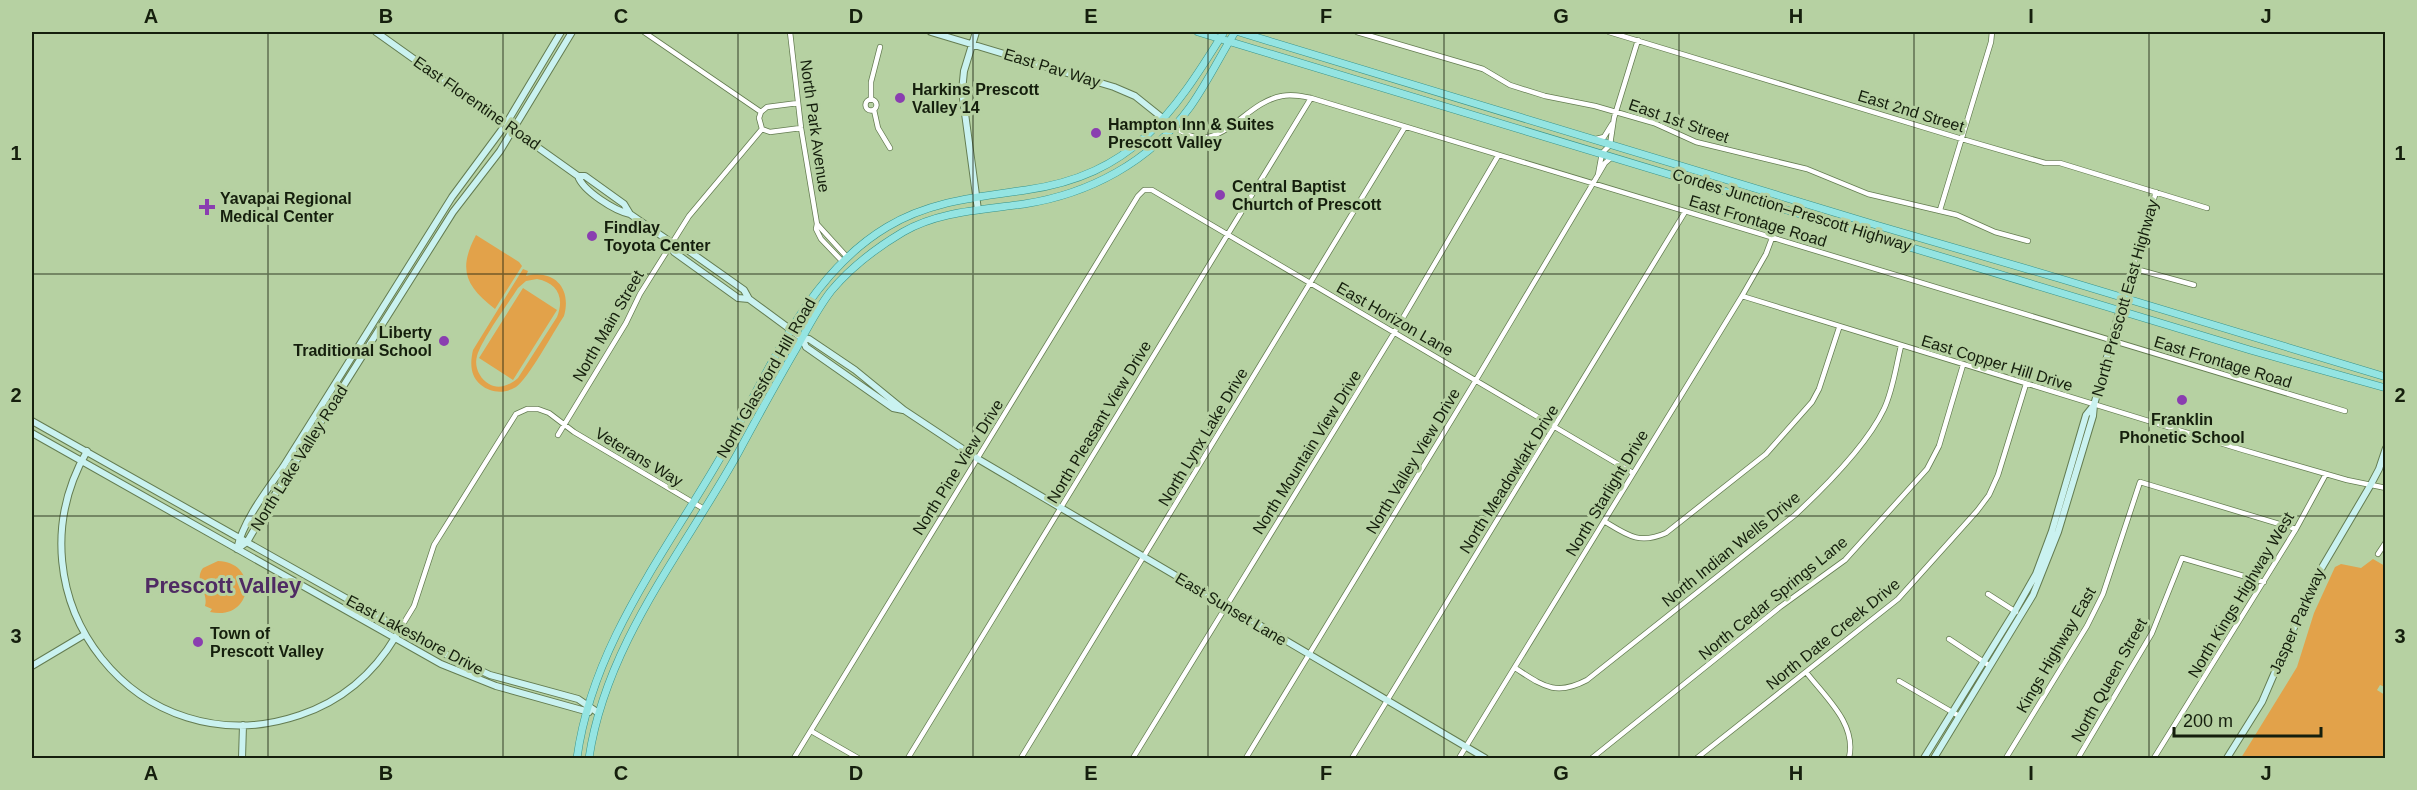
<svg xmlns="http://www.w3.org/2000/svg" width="2417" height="790" viewBox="0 0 2417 790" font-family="Arial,sans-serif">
  <rect width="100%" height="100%" fill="#b6d1a2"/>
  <!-- green -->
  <path fill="#e2a24a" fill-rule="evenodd" d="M476,235L519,262L522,266L495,309C465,286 458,269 476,235Z
    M523,269L528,271L526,276C554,269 572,288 564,316C554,331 528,379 516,387C505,394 491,393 481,385C470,376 470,363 473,350ZM537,279C557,283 565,297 557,317L518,378C510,385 499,390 489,384C479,378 474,366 477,356C482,339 507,305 518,288L526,281Z
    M523,288L557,310L513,380L479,358Z
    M2373,559L2385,566V687L2380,685L2377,690L2385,695V758H2241L2297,667L2314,613L2335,567L2341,564L2361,568Z
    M218,561C260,562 253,622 210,612L212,609L205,606C209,592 193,581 203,568Z"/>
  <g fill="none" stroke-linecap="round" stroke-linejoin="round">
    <!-- street casing -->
    <g stroke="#647c51" stroke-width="6">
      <path id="street" d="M644,32L761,112
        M790,32L801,128L817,224L816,229L821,239L842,261
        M1357,32L1483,69L1510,85L1545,96L1595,106L1654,123L1696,142L1807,169L1868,194L1957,215L1995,232L2028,241
        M1609,32L1962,139L2045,163H2060L2207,208
        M865.5 105a5.5 5.5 0 1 1 11 0a5.5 5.5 0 1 1-11 0Z
        M871,100V82L880,47
        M798,103L767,107L761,112L759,118L762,129L770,132L801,128
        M874,110L878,128L890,148
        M1173,126C1219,162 1241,103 1282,96C1292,94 1301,96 1311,98L2345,411
        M1596,139L1604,137L1612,124
        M1598,175L1602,153L1610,145L1614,118L1638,40
        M1940,210L1991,42L1992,32
        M817,224L847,257
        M2132,268L2194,285
        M1742,296L2243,450L2347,480L2386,488
        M2123,298L2156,192
        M558,435L626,323L640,294L689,216L762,129
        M1604,521C1627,535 1639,545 1666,533L1766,454L1812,402L1819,389L1839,328
        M2378,554L2386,542
        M1988,594L2016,612
        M400,629L414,606L434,545L516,414L527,409H538L549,413L574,432L704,509
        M1949,639L1990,666
        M1515,668C1542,685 1555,697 1587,680L1795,515C1825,487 1867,445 1884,409C1893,390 1896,366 1901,346
        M1806,672C1826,698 1857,724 1849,758
        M1899,681L1959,716
        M811,731L858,758
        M794,758L1138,196L1144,190H1152L1633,473
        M908,758L1311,98
        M1021,758L1405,127
        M1133,758L1394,333L1498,156
        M1246,758L1476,380L1598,175L1605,163L1612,157
        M1352,758L1685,212
        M1459,758L1742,296L1766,254L1772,238
        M1592,758L1780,607L1845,560L1927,469L1939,446L1963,365
        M1697,758L1898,599L1977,511L1989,495L1998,475L2026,384
        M2006,758L2087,626L2103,594L2140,482L2296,529
        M2078,758L2152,633L2182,558L2264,582
        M2154,758L2296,529L2326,474"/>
    </g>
    <!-- secondary casing -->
    <g stroke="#647c51" stroke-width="8">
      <path id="secondary" d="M376,32L578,176H585L624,204L630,214L672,243L679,244L744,290L749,299L738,298L674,252L672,243
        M931,32L1114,87L1135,96L1165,120
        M976,32L964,71L962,91L978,210
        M578,176C583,191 615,211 630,214
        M749,299L802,338L809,339L855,370L904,410L978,459L1485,758
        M802,338L806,347L893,408L903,410
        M32,421L445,654L490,675L578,699L597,712
        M32,433L441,664L496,686L589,712
        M87,451C3,597 139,770 300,715C342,701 374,673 396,636
        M237,549L247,542L269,504L453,212L500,151L572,32
        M237,549C243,521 267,490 283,467L452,197L506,124L561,32
        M32,666L84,635
        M242,758L243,725
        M1924,758L2015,611L2036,574L2052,531L2086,415L2094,405
        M1934,758L2033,595L2058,532L2093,416L2094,405L2123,298
        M2227,758L2262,702L2314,581L2370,486L2379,469L2386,448"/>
    </g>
    <!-- primary casing -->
    <g stroke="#39938a" stroke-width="8">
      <path id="primary" d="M1198,32L2250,350L2386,388
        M1239,32L1876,225L2058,278L2386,377
        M577,758C592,646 663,556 719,460C766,380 803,277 887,227C930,201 977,197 1026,190C1132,175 1172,116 1224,32
        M589,758C606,643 683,552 738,453C757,418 776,383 796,349C807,329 817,309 831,291C851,267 876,248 903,232C939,211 983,210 1024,204C1089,194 1150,162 1190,107C1207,83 1220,56 1235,32"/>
    </g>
    <!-- street -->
    <use href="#street" stroke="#fff" stroke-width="4.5"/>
    <!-- secondary -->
    <use href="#secondary" stroke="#caf2f0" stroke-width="6"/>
    <!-- primary -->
    <use href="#primary" stroke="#94e4e2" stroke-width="7"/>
  </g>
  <!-- grid -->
  <path fill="none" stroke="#151f0d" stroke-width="1.5" stroke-opacity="0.55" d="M268,32V758M503,32V758M738,32V758M973,32V758M1208,32V758M1444,32V758M1679,32V758M1914,32V758M2149,32V758M32,274H2386M32,516H2386"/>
  <!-- markers -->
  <g fill="#8a3eb0" stroke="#b6d1a2" stroke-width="2">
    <circle cx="900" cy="98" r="6"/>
    <circle cx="1096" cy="133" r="6"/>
    <circle cx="1220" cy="195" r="6"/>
    <path d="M204 198h6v6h6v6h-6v6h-6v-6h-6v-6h6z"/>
    <circle cx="592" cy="236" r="6"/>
    <circle cx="444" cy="341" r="6"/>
    <circle cx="2182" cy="400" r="6"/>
    <circle cx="198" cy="642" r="6"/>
  </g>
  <g text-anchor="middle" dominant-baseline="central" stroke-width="6" stroke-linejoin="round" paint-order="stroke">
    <!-- street labels -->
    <g font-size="16" fill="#151f0d" stroke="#b6d1a2">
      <text transform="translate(1052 68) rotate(17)">East Pav Way</text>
      <text transform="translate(477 103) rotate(35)">East Florentine Road</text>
      <text transform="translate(1911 111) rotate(17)">East 2nd Street</text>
      <text transform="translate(1679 121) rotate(19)">East 1st Street</text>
      <text transform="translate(815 126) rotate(82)">North Park Avenue</text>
      <text transform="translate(1792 210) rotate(17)">Cordes Junction–Prescott Highway</text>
      <text transform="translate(1758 221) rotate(17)">East Frontage Road</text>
      <text transform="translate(2125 298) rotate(-74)">North Prescott East Highway</text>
      <text transform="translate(1395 319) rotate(30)">East Horizon Lane</text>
      <text transform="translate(608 326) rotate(-60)">North Main Street</text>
      <text transform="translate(2223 362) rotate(17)">East Frontage Road</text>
      <text transform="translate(1997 363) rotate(17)">East Copper Hill Drive</text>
      <text transform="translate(766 378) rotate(-60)">North Glassford Hill Road</text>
      <text transform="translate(1099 422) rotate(-59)">North Pleasant View Drive</text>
      <text transform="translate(1203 437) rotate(-59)">North Lynx Lake Drive</text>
      <text transform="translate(1307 452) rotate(-58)">North Mountain View Drive</text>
      <text transform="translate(639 457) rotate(31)">Veterans Way</text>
      <text transform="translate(299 458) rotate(-58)">North Lake Valley Road</text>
      <text transform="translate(1413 461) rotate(-59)">North Valley View Drive</text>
      <text transform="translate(958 467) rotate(-58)">North Pine View Drive</text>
      <text transform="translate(1509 479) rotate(-58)">North Meadowlark Drive</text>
      <text transform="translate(1607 493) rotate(-59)">North Starlight Drive</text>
      <text transform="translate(1731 549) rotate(-39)">North Indian Wells Drive</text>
      <text transform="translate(2241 595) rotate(-59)">North Kings Highway West</text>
      <text transform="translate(1773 598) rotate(-39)">North Cedar Springs Lane</text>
      <text transform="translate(1231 609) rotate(31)">East Sunset Lane</text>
      <text transform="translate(2297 621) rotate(-66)">Jasper Parkway</text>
      <text transform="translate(1833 634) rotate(-39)">North Date Creek Drive</text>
      <text transform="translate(415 635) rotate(28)">East Lakeshore Drive</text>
      <text transform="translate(2056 650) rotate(-60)">Kings Highway East</text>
      <text transform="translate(2109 680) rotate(-61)">North Queen Street</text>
    </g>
    <!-- poi labels -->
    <g font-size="16" font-weight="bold" fill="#151f0d" stroke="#b6d1a2" text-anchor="start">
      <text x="912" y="89">Harkins Prescott<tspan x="912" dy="18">Valley 14</tspan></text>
      <text x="1108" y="124">Hampton Inn &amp; Suites<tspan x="1108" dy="18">Prescott Valley</tspan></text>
      <text x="1232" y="186">Central Baptist<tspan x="1232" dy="18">Churtch of Prescott</tspan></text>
      <text x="220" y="198">Yavapai Regional<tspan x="220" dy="18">Medical Center</tspan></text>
      <text x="604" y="227">Findlay<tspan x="604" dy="18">Toyota Center</tspan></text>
      <text x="432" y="332" text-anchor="end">Liberty<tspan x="432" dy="18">Traditional School</tspan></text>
      <text x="2182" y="419" text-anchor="middle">Franklin<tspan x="2182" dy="18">Phonetic School</tspan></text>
      <text x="210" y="633">Town of<tspan x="210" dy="18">Prescott Valley</tspan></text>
    </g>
    <!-- district labels -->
    <g font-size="22" font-weight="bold" fill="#4f2b63" stroke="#b6d1a2">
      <text x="223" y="585">Prescott Valley</text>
    </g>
  </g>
  <!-- border -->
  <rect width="2417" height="790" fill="none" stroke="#b6d1a2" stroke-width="66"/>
  <!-- scale -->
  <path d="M2174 727v9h147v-9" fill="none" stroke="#151f0d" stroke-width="3"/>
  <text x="2183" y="727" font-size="18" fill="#151f0d" stroke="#b6d1a2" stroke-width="4.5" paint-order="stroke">200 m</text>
  <rect x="33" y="33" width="2351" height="724" fill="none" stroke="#151f0d" stroke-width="2"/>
  <g font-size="20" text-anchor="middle" font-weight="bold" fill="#151f0d">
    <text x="151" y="23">A</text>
    <text x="386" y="23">B</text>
    <text x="621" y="23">C</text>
    <text x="856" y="23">D</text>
    <text x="1091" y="23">E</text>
    <text x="1326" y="23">F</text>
    <text x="1561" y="23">G</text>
    <text x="1796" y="23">H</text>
    <text x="2031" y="23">I</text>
    <text x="2266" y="23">J</text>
    <text x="16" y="160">1</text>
    <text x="2400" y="160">1</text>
    <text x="16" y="402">2</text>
    <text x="2400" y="402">2</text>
    <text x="16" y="643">3</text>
    <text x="2400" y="643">3</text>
    <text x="151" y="780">A</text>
    <text x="386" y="780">B</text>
    <text x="621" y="780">C</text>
    <text x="856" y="780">D</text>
    <text x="1091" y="780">E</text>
    <text x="1326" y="780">F</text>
    <text x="1561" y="780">G</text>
    <text x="1796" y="780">H</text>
    <text x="2031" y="780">I</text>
    <text x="2266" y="780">J</text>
  </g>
</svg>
